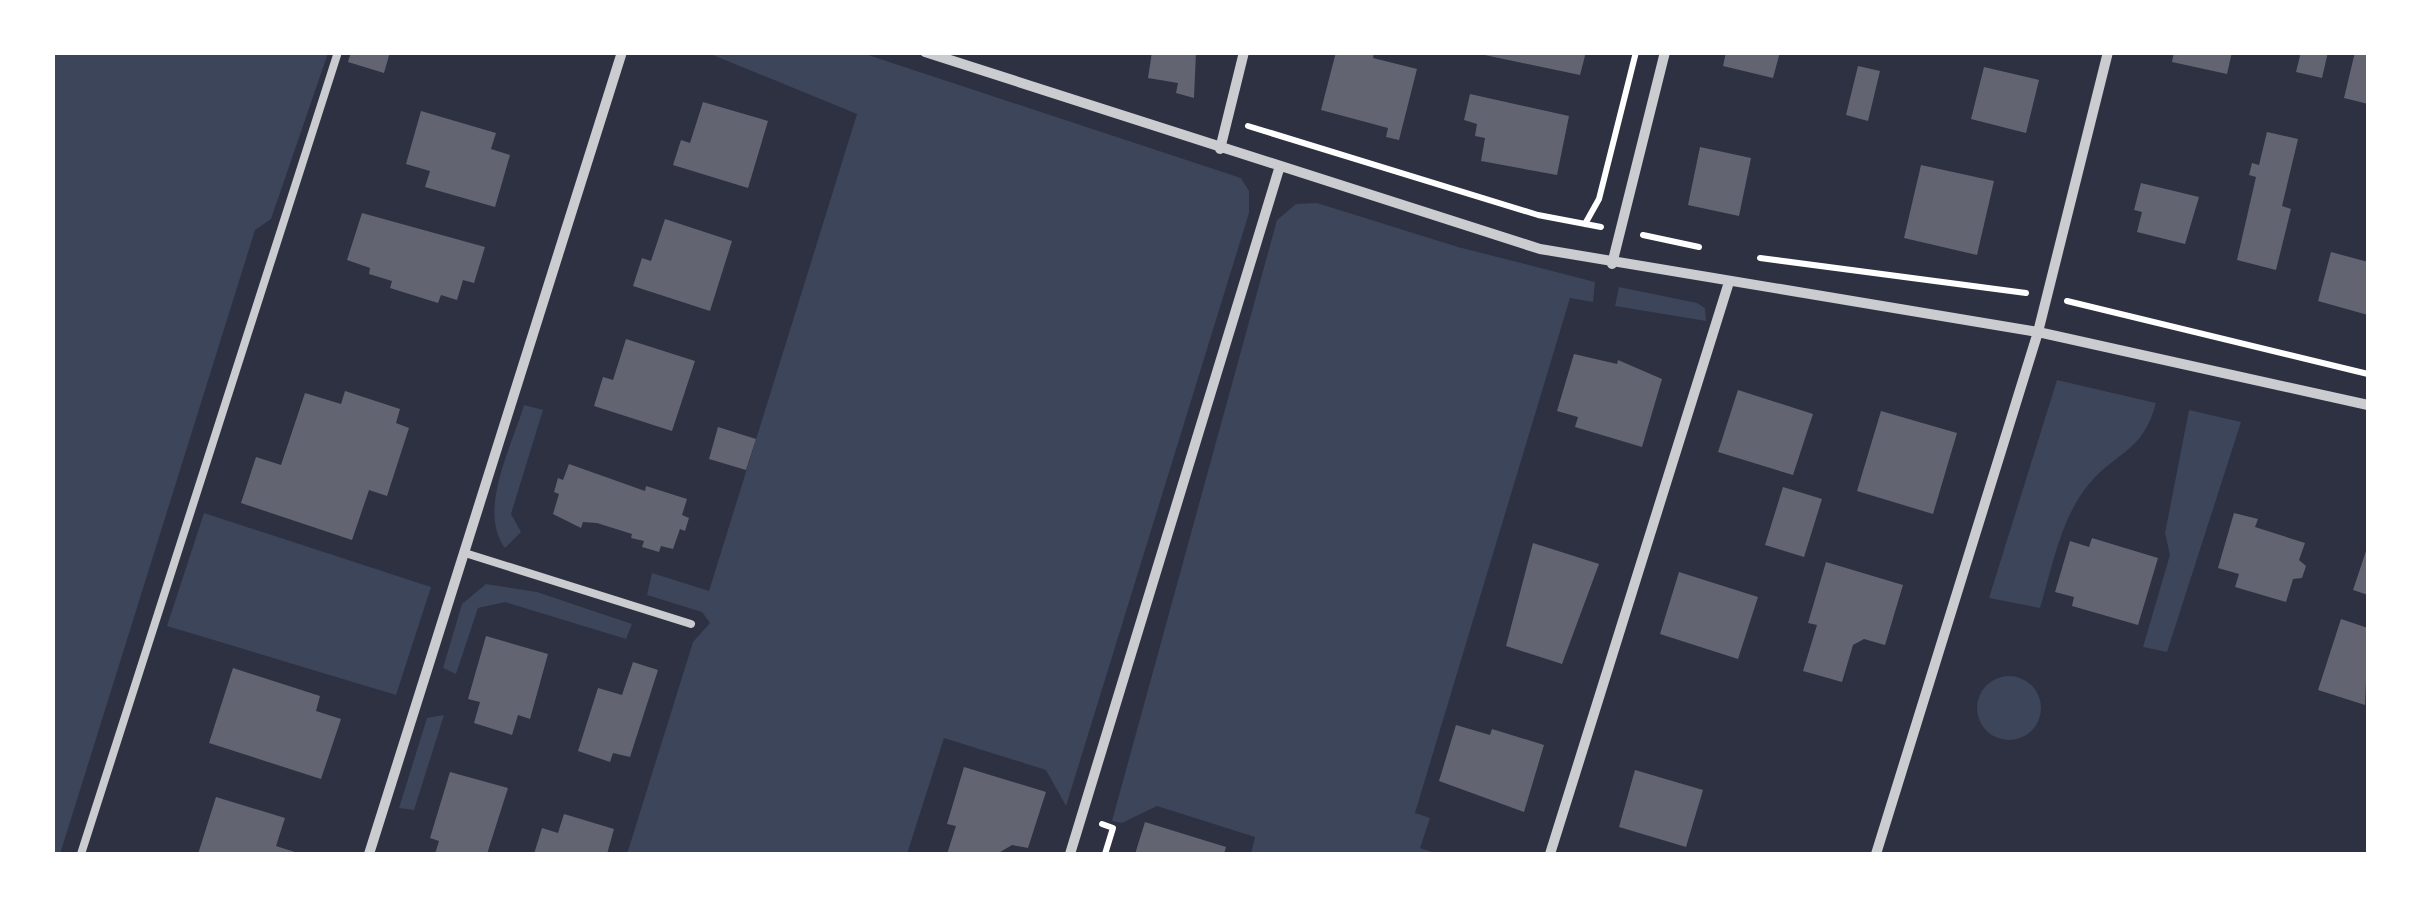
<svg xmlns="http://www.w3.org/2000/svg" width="2421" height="907" viewBox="0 0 2421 907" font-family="'Fira Sans',sans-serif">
  <rect width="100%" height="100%" fill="#2d3142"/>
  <!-- green -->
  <path fill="#3c4559" d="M52,53H328L271,219L255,230L60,854H52Z
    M708,53H862L1241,178L1249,191V213L1066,806L1046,770L944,738L907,854H627L693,642L710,623L702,612L647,595L652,573L709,591L857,114Z
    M1317,203L1458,247L1595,282L1593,302L1570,298L1415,813L1430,818L1420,848L1438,854H1251L1255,837L1157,806L1122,823L1112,821L1277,220L1296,204Z
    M1619,287L1697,303L1705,308L1706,321L1615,306Z
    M2057,380L2156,403C2143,452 2118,450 2089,484C2061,517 2052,568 2040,608L1989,598Z
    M524,405L543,410L511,514L521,532L505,548C477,511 512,446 524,405Z
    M2189,410L2241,422L2167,652L2143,647L2170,555L2165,533Z
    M204,513L431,587L396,695L167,626Z
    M486,584L537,592L632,624L626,639L505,602L478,608L456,674L443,668L462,604Z
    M1977 708a32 32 0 1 1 64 0a32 32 0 1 1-64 0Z
    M444,715L414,810L399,808L427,718Z"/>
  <!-- building -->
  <path fill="#626471" d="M351,52H390L384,73L348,62Z
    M1152,52H1196L1194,98L1176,93L1178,83L1148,78Z
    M1336,52H1374L1373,58L1417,69L1399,140L1386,137L1388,128L1321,110Z
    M1586,52L1580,75L1480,54V52Z
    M1726,52H1780L1773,78L1723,66Z
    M2174,52H2232L2227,74L2172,62Z
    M2301,52H2328L2322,78L2296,72Z
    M2355,52H2368V104L2344,98Z
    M1858,66L1880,71L1868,121L1846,115Z
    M1984,67L2039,80L2026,133L1971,119Z
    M1470,94L1569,116L1557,175L1481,161L1485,138L1475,136L1477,124L1464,120Z
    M703,102L768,121L748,188L673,165L681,140L690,143Z
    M421,111L496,133L491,149L510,155L495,207L425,187L430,171L406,164Z
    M2267,132L2298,139L2282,206L2291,209L2276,270L2237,260L2256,177L2249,175L2252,163L2259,165Z
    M1700,147L1751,158L1739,216L1688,205Z
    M1921,165L1994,181L1977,255L1904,238Z
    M2141,183L2199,197L2185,244L2137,232L2142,212L2134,210Z
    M362,213L485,247L474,283L463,280L457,300L441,295L438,303L390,288L392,281L369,274L370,268L347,260Z
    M665,219L732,241L710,311L633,286L642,258L651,261Z
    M2331,252L2368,262V315L2318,301Z
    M626,339L695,361L672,431L594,406L603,377L613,380Z
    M1574,354L1617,364L1618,360L1662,379L1642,447L1575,427L1578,417L1557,411Z
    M1738,390L1813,414L1793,475L1718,452Z
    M345,391L400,409L396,423L409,428L387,496L369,490L352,540L241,503L256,457L281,465L305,393L341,404Z
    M1881,411L1957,433L1933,514L1857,491Z
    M718,427L756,439L746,470L709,459Z
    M569,464L645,491L646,486L687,499L682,515L689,518L685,531L680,529L673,549L661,546L659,552L642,547L644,541L631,538L632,534L597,523L583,522L581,528L553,514L559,494L554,492L558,478L563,480Z
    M1783,487L1822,499L1804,557L1765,545Z
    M2234,513L2258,519L2255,527L2305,543L2299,560L2306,566L2302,578L2293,579L2286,602L2235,587L2239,574L2218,568Z
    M2092,538L2158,558L2138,625L2072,606L2074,597L2055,592L2070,541L2089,547Z
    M1533,543L1599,564L1562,664L1506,646Z
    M2368,545V595L2353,590Z
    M1826,562L1903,585L1885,645L1864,639L1853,645L1842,682L1803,671L1817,625L1808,623Z
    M1679,572L1758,597L1738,659L1660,634Z
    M2341,619L2368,628L2365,705L2318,690Z
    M486,636L548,654L530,719L518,715L512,735L474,723L480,702L468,699Z
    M633,662L658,670L630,757L613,753L610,762L578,751L598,688L622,695Z
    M233,668L320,696L316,711L341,719L321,779L209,743Z
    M1456,725L1490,735L1492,729L1544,745L1524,812L1439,781Z
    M964,767L1046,792L1028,848L1012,845L997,854H947L956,826L947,824Z
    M1635,770L1703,790L1686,847L1619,827Z
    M450,772L508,788L487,854H435L439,841L430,838Z
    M216,797L285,818L276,846L301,854H198Z
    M564,814L614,829L607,854H534L542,828L558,833Z
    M1145,822L1226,847L1224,854H1135Z"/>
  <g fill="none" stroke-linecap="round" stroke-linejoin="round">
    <!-- path -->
    <path stroke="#fff" stroke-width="6" d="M1248,126L1538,215L1601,227
      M1585,224L1599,199L1636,52
      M1643,235L1699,247
      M1760,258L2026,293
      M2067,301L2368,374
      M1102,824L1113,828L1105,854"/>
    <!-- service -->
    <path stroke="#caccd0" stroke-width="8" d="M465,553L691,624
      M81,854L338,52"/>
    <!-- minor -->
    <path stroke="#caccd0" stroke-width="10" d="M925,52L1540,249L2038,332L2368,405
      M1220,149L1244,52
      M1612,264L1665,52
      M369,854L622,52
      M1070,854L1279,169
      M1550,854L1729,282
      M1876,854L2038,332L2108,52"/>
  </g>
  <!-- border -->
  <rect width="2421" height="907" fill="none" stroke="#ffffff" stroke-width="110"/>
</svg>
